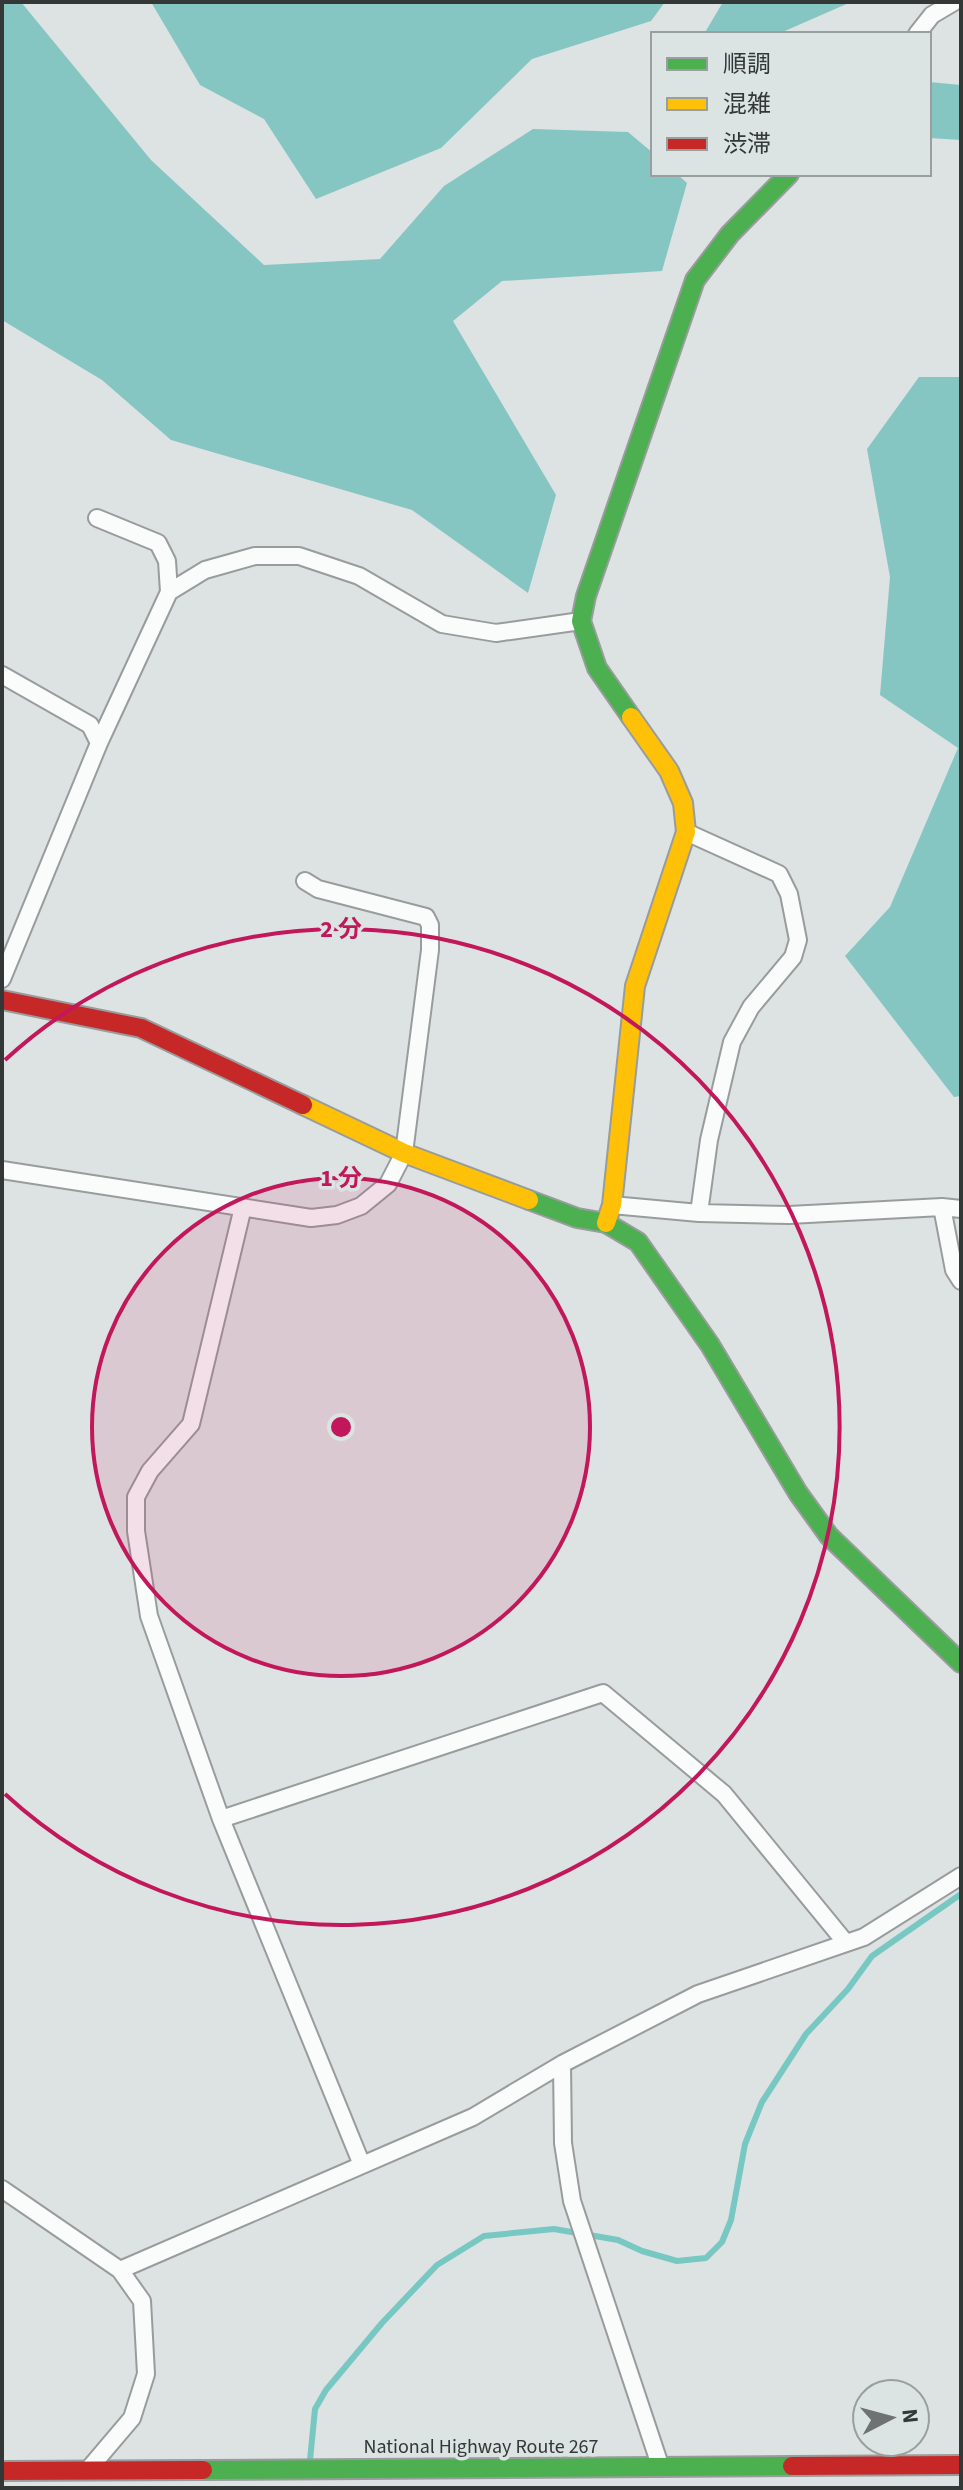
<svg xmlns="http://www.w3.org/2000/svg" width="963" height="2490" viewBox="0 0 963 2490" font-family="'Source Sans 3','Noto Sans JP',sans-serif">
  <rect width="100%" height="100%" fill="#dde2e2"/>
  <!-- forest -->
  <path fill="#85c6c3" d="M2,2H21L151,160L264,265L380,259L444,186L533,129L628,132L653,153V174H677L687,183L662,271L502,281L453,321L556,495L528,593L412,510L171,440L102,380L2,320Z
    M151,2H665L651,21L532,59L441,148L316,199L264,119L200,85Z
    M723,2H851L778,34H704Z
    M929,82L961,85V140L929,138Z
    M919,377H961V1096L954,1097L845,956L890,907L958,748L880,695L890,577L867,449Z"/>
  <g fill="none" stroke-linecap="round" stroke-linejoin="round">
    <!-- stream -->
    <path stroke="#77c7c2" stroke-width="6" d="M310,2460L315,2409L326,2390L382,2323L437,2265L484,2236L554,2229L618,2240L642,2251L677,2261L706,2258L722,2242L731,2220L745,2144L762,2102L806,2034L848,1989L872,1956L961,1894"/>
    <!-- street casing -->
    <g stroke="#999c9c" stroke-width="20">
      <path id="street" d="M917,34L932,15L954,2
        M97,518L158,543L167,561L169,592
        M2,675L90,725L99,743L2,979
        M99,743L169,592L205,570L255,556H299L359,576L442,624L496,633L581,621
        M686,832L779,874L789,894L798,940L793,957L751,1007L732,1042L709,1140L699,1213
        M2,1170L311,1218L337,1215L361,1206L388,1184L404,1153L430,950V925L426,917L318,889L305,881
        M612,1205L699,1213L789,1215L942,1207L961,1209
        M942,1207L954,1270L961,1281
        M221,1819L149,1616L136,1531V1497L150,1471L191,1424L243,1207
        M562,2064L563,2143L572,2201L661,2468
        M362,2165L221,1819L603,1693L724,1794L846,1943
        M2,2189L120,2270L142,2301L146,2374L132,2418L87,2471
        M120,2270L473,2117L562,2064L698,1994L864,1937L961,1876"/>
    </g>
    <!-- fast casing -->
    <g stroke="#999c9c" stroke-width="22">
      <path id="fast" d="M631,717L597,668L581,621L586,596L695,280L730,234L789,174
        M529,1200L577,1218L606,1223L638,1242L710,1345L798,1493L829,1536L961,1663
        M203,2470L792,2466"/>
    </g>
    <!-- slow casing -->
    <g stroke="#999c9c" stroke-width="22">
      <path id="slow" d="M303,1105L404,1153L529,1200
        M606,1223L612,1205L635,986L686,832L683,803L669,771L631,717"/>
    </g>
    <!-- jam casing -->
    <g stroke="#999c9c" stroke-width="22">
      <path id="jam" d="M2,1000L141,1028L303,1105
        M792,2466L961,2465
        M2,2471L203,2470"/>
    </g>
    <!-- street -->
    <use href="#street" stroke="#fafbfb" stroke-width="16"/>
    <!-- fast -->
    <use href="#fast" stroke="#4caf50" stroke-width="18"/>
    <!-- slow -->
    <use href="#slow" stroke="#ffc107" stroke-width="18"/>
    <!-- jam -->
    <use href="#jam" stroke="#c62828" stroke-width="18"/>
  </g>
  <!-- distance rings -->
  <circle cx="341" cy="1427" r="249" fill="#c2185b" fill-opacity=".12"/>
  <g fill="none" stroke="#c2185b" stroke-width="4">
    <circle cx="341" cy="1427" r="249"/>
    <path d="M5 1060A498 498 0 1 1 5 1794"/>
  </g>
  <g text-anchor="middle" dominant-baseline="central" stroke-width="7" stroke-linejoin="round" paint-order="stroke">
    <!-- street labels -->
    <g font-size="20" fill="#333736" stroke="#dbe4e3">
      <text x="481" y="2447">National Highway Route 267</text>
    </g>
  </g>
  <circle cx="341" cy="1427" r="12" fill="#c2185b" stroke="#dbe4e3" stroke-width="4"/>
  <g font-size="24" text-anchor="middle" font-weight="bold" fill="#c2185b" stroke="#dbe4e3" stroke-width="7" stroke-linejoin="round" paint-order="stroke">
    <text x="341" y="937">2 分</text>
    <text x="341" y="1186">1 分</text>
  </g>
  <!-- border -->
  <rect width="963" height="2490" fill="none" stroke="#333736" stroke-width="8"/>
  <!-- legend -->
  <rect x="651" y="32" width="280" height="144" fill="#dbe4e3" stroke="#989f9e" stroke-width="2"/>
  <rect x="667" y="58" width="40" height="12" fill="#4caf50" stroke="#989f9e" stroke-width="2"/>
  <text x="723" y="72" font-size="24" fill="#333736">順調</text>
  <rect x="667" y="98" width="40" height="12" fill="#ffc107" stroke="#989f9e" stroke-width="2"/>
  <text x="723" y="112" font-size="24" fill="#333736">混雑</text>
  <rect x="667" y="138" width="40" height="12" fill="#c62828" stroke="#989f9e" stroke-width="2"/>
  <text x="723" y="152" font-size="24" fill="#333736">渋滞</text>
  <!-- north arrow -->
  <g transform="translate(891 2418) rotate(84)"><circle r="38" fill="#dbe4e3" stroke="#989f9e" stroke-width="2"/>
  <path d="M0-6L14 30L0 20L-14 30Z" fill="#6e7372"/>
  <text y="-12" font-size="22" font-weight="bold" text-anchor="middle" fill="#333736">N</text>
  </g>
</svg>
